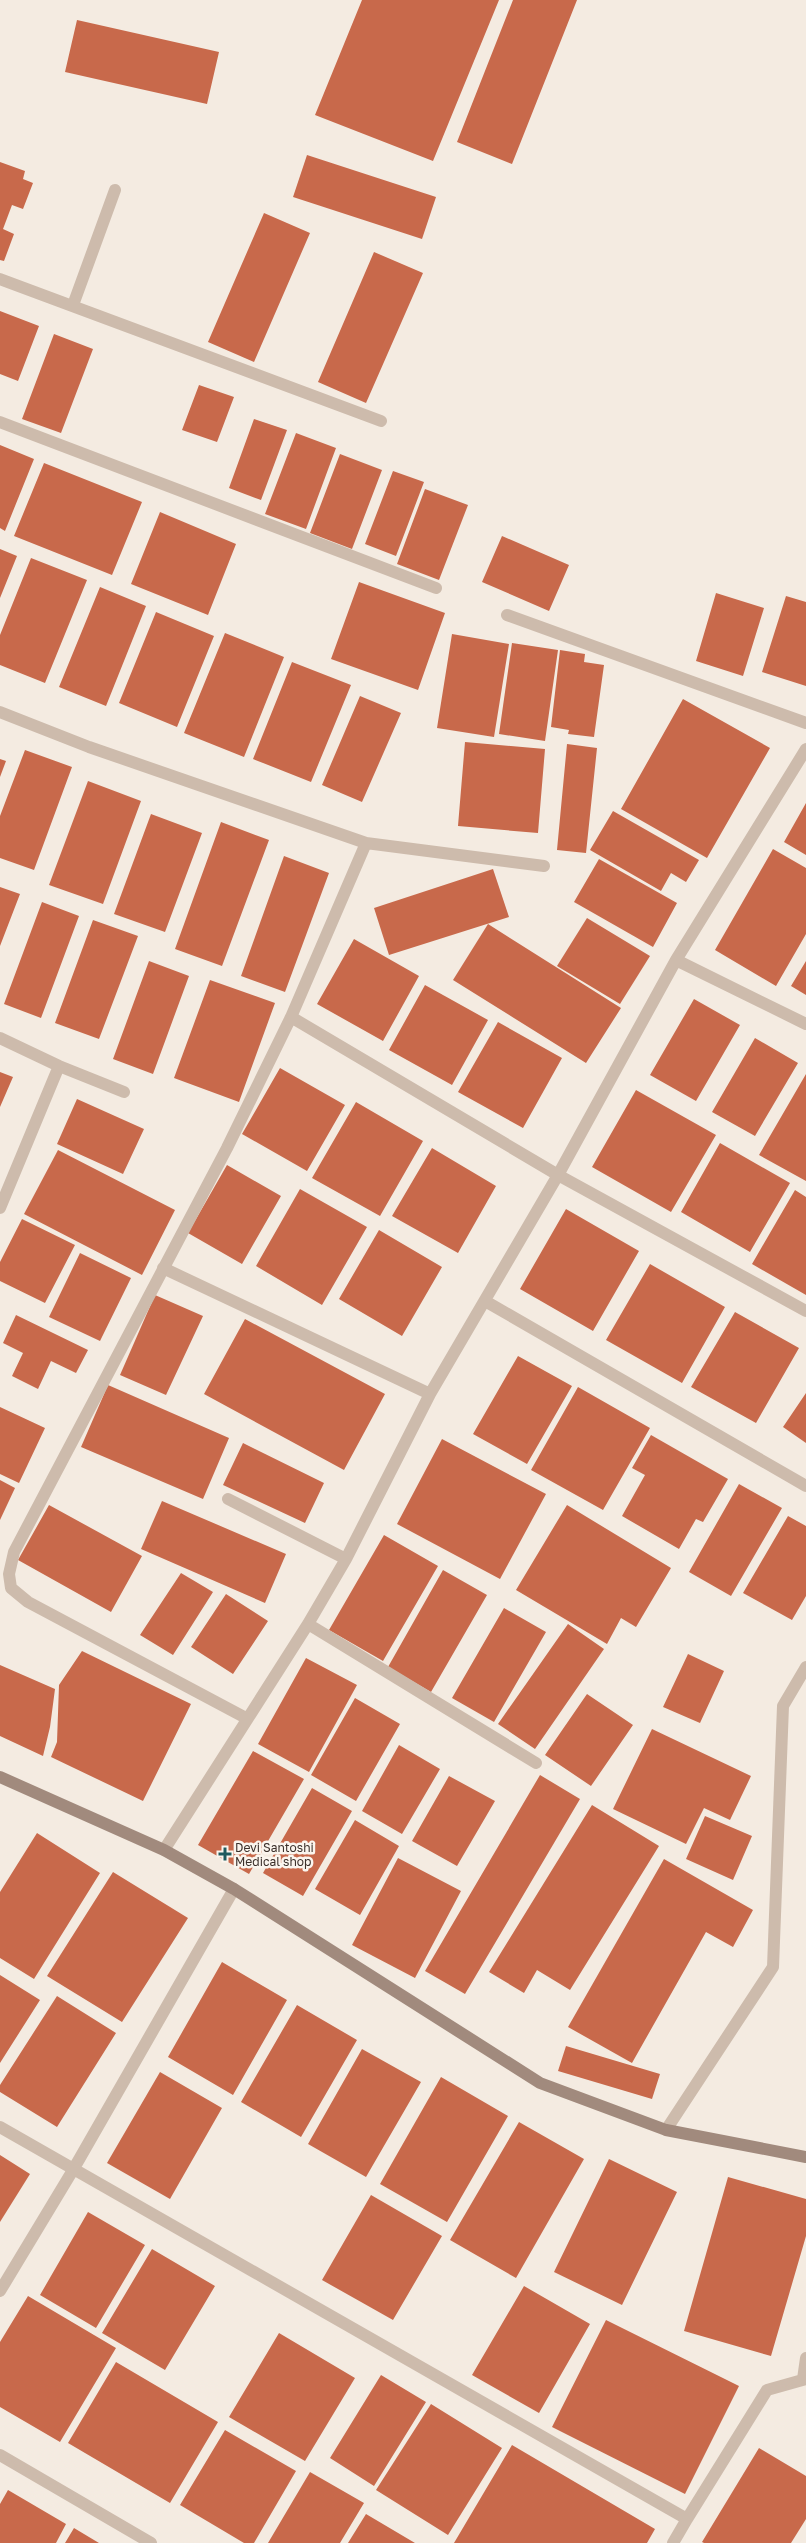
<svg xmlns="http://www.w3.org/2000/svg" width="806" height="2543" viewBox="0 0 806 2543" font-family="'Golos Text',sans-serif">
  <rect width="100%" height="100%" fill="#f4ebe1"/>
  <!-- building -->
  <path fill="#c8694b" d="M362,0H499L433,161L315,115Z
    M513,0H577L512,164L457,142Z
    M77,20L219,52L207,104L65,72Z
    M307,155L436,197L422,239L293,197Z
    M0,162L25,171L23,179L33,183L23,209L12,205L3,229L14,234L4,261L0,260Z
    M264,213L310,233L254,362L208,342Z
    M374,252L423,273L366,403L318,382Z
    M0,311L39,326L18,381L0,374Z
    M54,334L93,349L61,433L22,419Z
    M199,385L234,397L217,442L182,430Z
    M254,419L287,430L261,500L229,488Z
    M296,433L336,448L306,529L265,514Z
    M0,445L34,459L5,531L0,528Z
    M340,454L382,470L352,549L310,533Z
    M44,463L142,502L112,575L14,536Z
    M393,471L424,482L396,556L365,544Z
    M425,489L468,505L439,580L397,564Z
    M160,512L236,544L208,615L131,584Z
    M502,536L569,565L549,611L482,582Z
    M0,549L17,556L0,598Z
    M31,558L87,580L45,683L0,665V635Z
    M359,582L445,613L418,690L331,659Z
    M100,587L146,606L106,706L59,687Z
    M716,593L764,608L743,676L696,661Z
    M786,596L806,602V686L762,672Z
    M156,612L214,636L177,727L119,703Z
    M225,633L284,657L244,757L184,733Z
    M452,634L509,644L494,737L437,728Z
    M512,643L558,650L545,741L499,734Z
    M560,650L585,654L584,662L604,665L594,737L568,734L569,730L551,727Z
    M292,662L351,685L311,782L253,759Z
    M360,696L401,713L362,802L322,785Z
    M683,699L770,748L707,858L621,809Z
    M465,742L545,749L538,833L458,826Z
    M567,744L597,748L586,853L557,850Z
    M25,750L72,767L34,870L0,858V816Z
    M0,759L6,761L0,777Z
    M88,781L141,801L103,904L49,885Z
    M806,803V855L784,842Z
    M613,811L699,860L686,882L671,873L661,891L590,850Z
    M151,814L202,833L165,932L114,914Z
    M221,822L269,840L222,966L175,949Z
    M773,849L806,868V934L776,986L715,950Z
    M284,856L329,873L285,992L241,976Z
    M599,859L677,903L653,947L574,902Z
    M493,869L509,917L389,955L374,908Z
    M0,887L20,894L0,946Z
    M42,902L79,916L41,1018L4,1004Z
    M587,918L650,956L620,1004L557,966Z
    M93,920L138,936L99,1039L55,1023Z
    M488,924L621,1008L586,1063L453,980Z
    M354,939L419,976L383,1041L317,1004Z
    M149,961L189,976L153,1074L113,1059Z
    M806,961V995L791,986Z
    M210,980L275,1003L239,1102L174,1078Z
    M425,985L488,1020L452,1085L389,1050Z
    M694,999L740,1025L696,1101L650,1075Z
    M498,1022L562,1058L523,1128L458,1092Z
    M755,1038L798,1063L755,1136L712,1112Z
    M280,1068L345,1105L307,1171L242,1134Z
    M0,1072L13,1077L0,1107Z
    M806,1074V1181L759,1155Z
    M636,1090L716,1135L671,1212L592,1167Z
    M77,1099L144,1129L123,1174L57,1144Z
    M356,1102L423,1141L380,1216L312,1178Z
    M720,1143L790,1183L750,1252L681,1212Z
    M432,1148L496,1186L458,1253L392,1216Z
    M58,1150L175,1210L142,1275L24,1214Z
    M227,1165L281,1196L242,1264L188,1233Z
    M300,1189L367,1227L322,1305L256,1266Z
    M795,1190L806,1197V1295L752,1264Z
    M566,1209L639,1251L593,1331L520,1289Z
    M22,1219L75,1245L45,1303L0,1281V1262Z
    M379,1230L442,1267L402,1336L339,1299Z
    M80,1253L131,1278L100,1341L49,1317Z
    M650,1264L725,1307L682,1383L606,1340Z
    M155,1295L203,1316L166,1395L120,1375Z
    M735,1312L799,1348L756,1423L691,1387Z
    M16,1315L88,1350L76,1373L51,1361L38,1389L12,1376L23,1353L3,1343Z
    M245,1319L385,1394L344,1470L204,1394Z
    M518,1356L572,1386L527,1464L473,1434Z
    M108,1385L229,1438L203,1499L81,1447Z
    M578,1387L650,1428L603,1510L531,1470Z
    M806,1393V1443L783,1427Z
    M0,1407L45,1428L19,1483L0,1474Z
    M651,1435L728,1479L703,1522L696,1519L679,1549L622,1516L645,1475L632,1468Z
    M442,1439L546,1494L500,1579L397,1524Z
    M243,1443L324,1483L305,1523L223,1485Z
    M0,1480L15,1488L0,1520Z
    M739,1484L782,1508L731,1596L689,1572Z
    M162,1501L286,1554L265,1603L141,1549Z
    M49,1505L142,1556L111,1612L18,1560Z
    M567,1505L671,1568L636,1627L621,1618L607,1644L516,1590Z
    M788,1516L806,1526V1596L792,1620L743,1593Z
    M384,1535L438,1566L383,1661L329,1630Z
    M443,1570L487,1595L431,1692L388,1667Z
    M181,1573L213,1592L173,1655L140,1635Z
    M226,1594L268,1621L233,1674L191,1647Z
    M504,1608L546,1632L494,1722L452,1698Z
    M568,1624L604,1649L535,1749L498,1724Z
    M82,1651L191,1704L143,1801L51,1757L57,1742L59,1685Z
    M688,1654L724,1671L700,1723L663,1707Z
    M306,1658L357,1685L309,1772L258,1744Z
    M0,1665L55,1689L50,1727L43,1756L0,1736Z
    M587,1694L633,1725L591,1786L545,1755Z
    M355,1698L400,1724L356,1801L311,1775Z
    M652,1729L751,1776L730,1820L704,1808L686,1844L613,1809Z
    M399,1745L440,1769L402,1834L362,1811Z
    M253,1751L304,1779L249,1874L198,1845Z
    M540,1775L580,1799L465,1994L425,1971Z
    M449,1776L495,1801L457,1866L412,1841Z
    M312,1788L352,1811L303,1896L263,1873Z
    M592,1805L659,1846L570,1990L537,1970L524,1993L489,1972Z
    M705,1816L752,1836L733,1880L686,1859Z
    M355,1820L399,1846L360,1915L315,1889Z
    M37,1833L100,1873L34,1979L0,1958V1892Z
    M398,1858L461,1891L415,1978L352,1945Z
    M664,1859L753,1910L733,1947L706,1932L632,2063L568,2027Z
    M113,1872L188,1918L122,2022L47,1976Z
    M222,1962L287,2000L233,2095L168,2057Z
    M0,1975L40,2000L0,2063Z
    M57,1996L116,2033L57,2127L0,2092V2085Z
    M297,2005L357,2040L301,2137L241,2102Z
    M566,2046L660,2074L652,2099L558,2071Z
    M362,2049L421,2082L366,2177L308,2144Z
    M160,2072L222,2108L170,2199L107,2163Z
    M441,2077L508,2116L447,2222L380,2184Z
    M519,2122L584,2159L516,2278L450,2240Z
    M0,2155L30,2174L0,2222Z
    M609,2159L677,2192L622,2305L554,2272Z
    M728,2177L806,2199V2236L771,2356L684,2331Z
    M371,2195L442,2236L393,2320L322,2280Z
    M88,2212L145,2245L96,2328L40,2295Z
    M152,2249L215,2286L165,2370L102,2333Z
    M524,2286L590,2324L539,2413L472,2375Z
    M28,2296L116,2348L60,2442L0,2407V2342Z
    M606,2320L739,2386L685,2494L552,2427Z
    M279,2333L355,2378L305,2461L229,2417Z
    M116,2362L218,2422L170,2503L68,2443Z
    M381,2375L426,2402L374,2486L330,2458Z
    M431,2404L502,2448L448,2535L376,2490Z
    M225,2430L296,2471L254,2543H244L180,2505Z
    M512,2445L655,2529L647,2543H454Z
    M759,2448L806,2476V2519L791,2543H704L702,2542Z
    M310,2472L364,2503L340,2543H268Z
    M8,2490L66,2524L56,2543H0V2504Z
    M366,2514L415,2543H348Z
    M74,2528L99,2543H65Z"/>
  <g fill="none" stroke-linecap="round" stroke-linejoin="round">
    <!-- street -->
    <path stroke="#cdbbac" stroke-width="12" d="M0,279L381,421
      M73,305L115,190
      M0,422L436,588
      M507,615L806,723
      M0,712L89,747L366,843L544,866
      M366,843L291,1017L558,1175L806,1311
      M676,960L806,1024
      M0,1038L59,1066L124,1092
      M0,1208L59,1066
      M163,1268L430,1394
      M485,1301L806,1486
      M228,1499L346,1559
      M308,1624L536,1763
      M246,1718L28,1602L11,1588L9,1574L14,1552L227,1148L291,1017
      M164,1850L308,1624L346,1559L430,1394L558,1175L676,960L806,749
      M0,2127L687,2519L673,2543
      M666,2130L773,1967L783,1706L806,1667
      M0,2291L73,2170L234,1889
      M803,2379L806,2358
      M0,2455L151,2543
      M687,2519L767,2390L806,2379"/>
    <!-- secondary -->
    <path stroke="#a18a7d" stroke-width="12" d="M0,1777L164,1850L234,1889L540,2083L666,2130L806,2157"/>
  </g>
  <!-- markers -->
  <path fill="#1f5a5e" stroke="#fbf5ee" stroke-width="2" d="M222.5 1846.5h5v5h5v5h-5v5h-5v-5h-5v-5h5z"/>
  <g text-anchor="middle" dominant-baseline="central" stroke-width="5" stroke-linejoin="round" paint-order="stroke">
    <!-- poi labels -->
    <g font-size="12" fill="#3b302b" stroke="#fbf5ee" text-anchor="start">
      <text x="235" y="1847">Devi Santoshi<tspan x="235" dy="14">Medical shop</tspan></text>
    </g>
  </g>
</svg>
